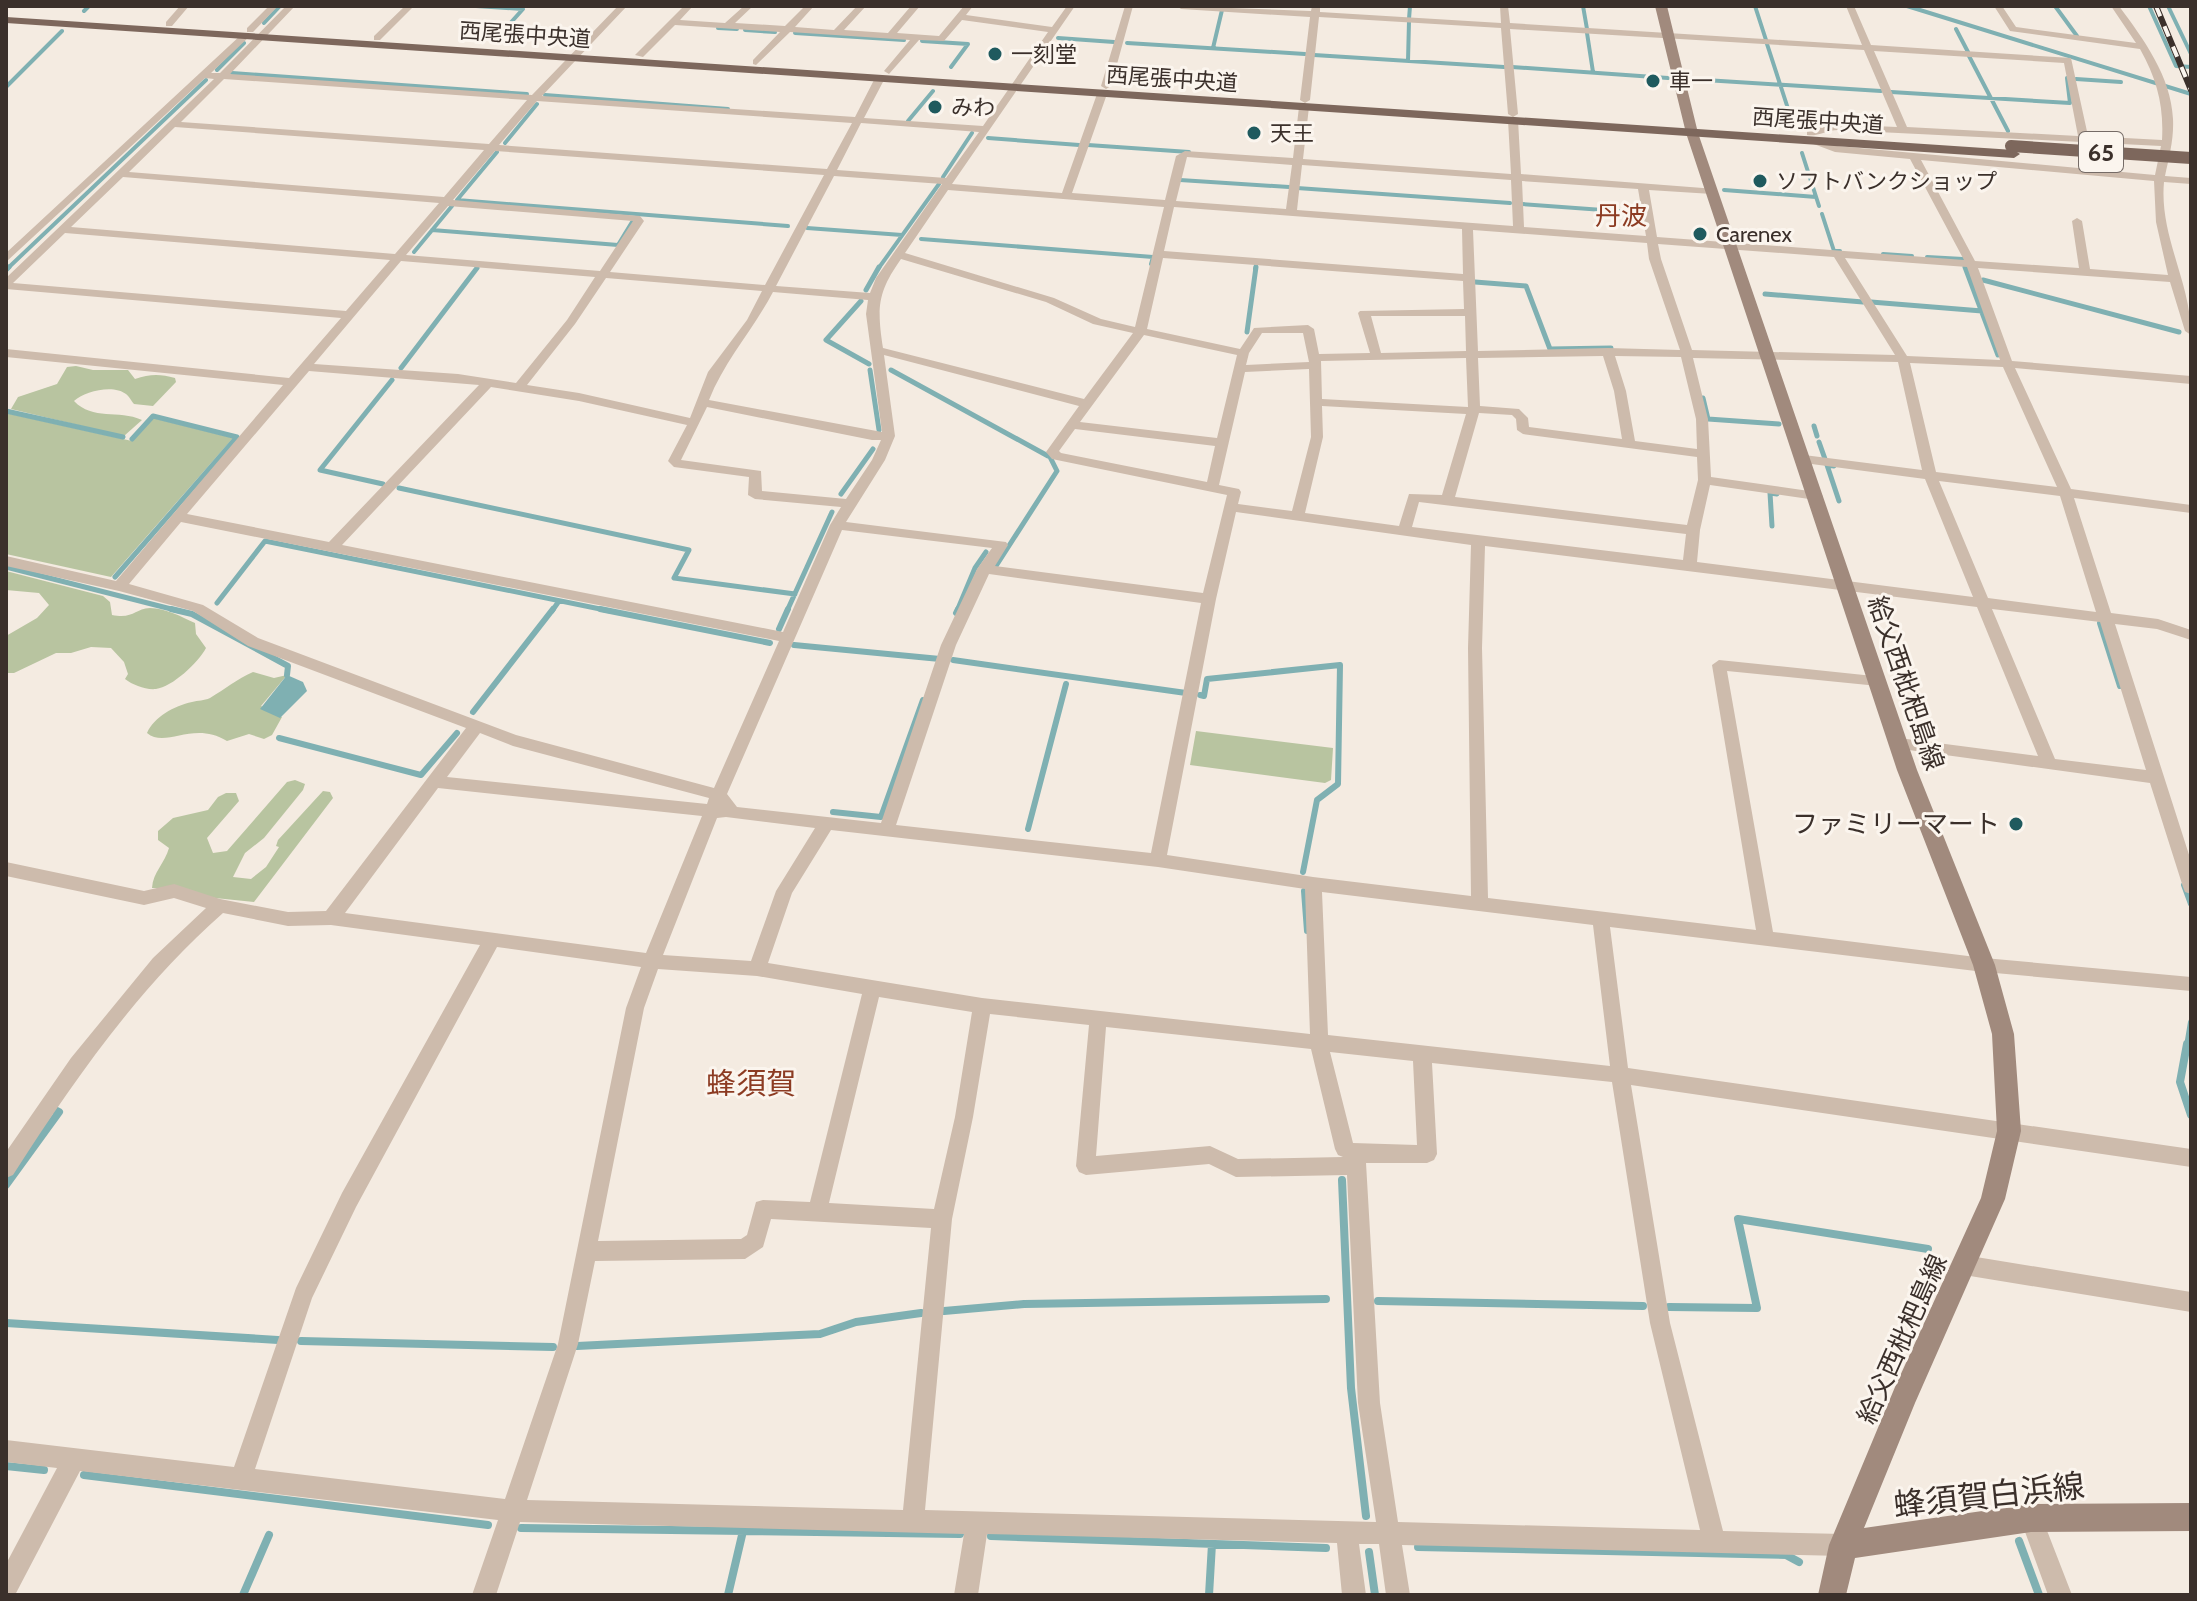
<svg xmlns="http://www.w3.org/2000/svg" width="2197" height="1601" viewBox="0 0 2197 1601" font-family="Cabin,'Noto Sans JP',sans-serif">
  <rect width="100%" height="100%" fill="#f4ebe1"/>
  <!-- green -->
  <path fill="#b8c4a0" d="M76,366L93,370H128L135,379C150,374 160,374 175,378L176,382L153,406L134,404C131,401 130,397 126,394C114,384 84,391 74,401C93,421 118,409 142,420L124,436L11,409L18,397L57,384L67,367Z
    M6,413L132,441L153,418L233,438L111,577L6,554Z
    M6,571L103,596L110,602L112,615C134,619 134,609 150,608C165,608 182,617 195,623L196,634L206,648C198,663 172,687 156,689C145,690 133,685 125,679L128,674L124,662L111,648L91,647L71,653H56L14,673H6V636L37,618L49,605L39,593L6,590Z
    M253,672L274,678L287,675L261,706L282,717L272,735L264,739L249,734L227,741C193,720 166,749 147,733C154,717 174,706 192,702C198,700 204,701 210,698C225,689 237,679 253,672Z
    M1196,731L1333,748L1331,780L1325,783L1190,765Z
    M295,780L305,784L303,790L264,838L245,853L233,877L251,879L266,867L279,847L276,846L278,840L323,791L330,792L333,798L254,902L215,898L174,888H152C153,872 165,863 169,848L158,840V831L173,818L208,810L218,797L226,793H236L239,801L207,838L213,853L227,851L287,782Z"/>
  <!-- water -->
  <path fill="#7fb0b2" d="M287,675L303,682L307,691L280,718L260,709Z"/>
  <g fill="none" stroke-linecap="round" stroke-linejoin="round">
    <!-- stream-far3 -->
    <path stroke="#7fb0b2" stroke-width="4" d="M476,6L523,9L496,39
      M1583,6L1587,29
      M1755,6L1766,40
      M1907,6L2191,94
      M2055,6L2077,36
      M2149,6L2176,66L2191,67
      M2168,6L2191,54
      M84,11L89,6
      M1409,19L1410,6
      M264,23L280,6
      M718,28L737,29
      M1956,29L1968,52
      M745,30L775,32
      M795,33L904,40
      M1587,33L1593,72
      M1058,38L1114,42
      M922,41L968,44L951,67
      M1127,43L1305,54
      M1767,44L1792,121
      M1213,48L1222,10
      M1314,55L1504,67
      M1969,56L2008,131
      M1408,61L1409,21
      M1512,67L1668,78
      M217,70L244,43
      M232,73L527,94
      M1689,79L1881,91
      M2076,79L2121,82
      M6,87L62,31
      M1891,92L2070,103L2067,78
      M545,95L728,109
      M908,121L933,91
      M988,138L1079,145
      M505,143L537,104
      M1088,145L1189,152
      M1802,153L1819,206
      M943,177L972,133
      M1180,180L1289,187
      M1297,188L1510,203
      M1724,190L1816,197
      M457,200L788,226
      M457,200L497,152
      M1522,204L1644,213
      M1822,214L1834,251H1840
      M807,228L902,235
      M432,230L618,245L632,222
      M921,239L1153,257L1151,264
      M414,252L452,206
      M1883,254L1912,256
      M1927,257L1963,259
      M1965,266L1966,269
      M7,269L206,80
      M878,269L939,184
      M1255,269L1256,265"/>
    <!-- stream-far2 -->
    <path stroke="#7fb0b2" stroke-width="5" d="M1965,267L1998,355
      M6,270L9,267
      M1983,280L2179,332
      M1475,282L1526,286L1550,349L1611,348
      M866,290L879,267
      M1765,294L1863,302
      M861,301L826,340L869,364
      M1871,302L1982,311
      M1247,332L1256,267
      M401,368L477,268
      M870,370L879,430
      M891,370L1048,456
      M1703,398L1708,419L1779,424
      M6,411L123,437
      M1814,426L1817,436
      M1819,442L1825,459
      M1834,466L1827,465L1839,501
      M383,484L320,470L392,380
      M399,488L689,550L674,578L795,594
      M841,494L873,449
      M1772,526L1770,493L1777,494
      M996,566L1057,471L1049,455
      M6,567L179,611
      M115,577L237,437L153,416L132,439
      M217,603L265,541L610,611
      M552,611L559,601
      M787,611L832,512
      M957,611L975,568L986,552"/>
    <!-- stream-far1 -->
    <path stroke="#7fb0b2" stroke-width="6" d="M171,609L192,614L288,666L287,675
      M600,609L770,643
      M956,613L958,609
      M2100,623L2120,686
      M779,629L788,609
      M794,645L940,659
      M953,660L1186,693
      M1200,695L1204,696L1207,679L1340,665L1338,784L1317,800L1303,872
      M473,712L553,609
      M279,738L421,775L457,733
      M833,812L881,817L923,700
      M1028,829L1066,684
      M2184,885L2191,904
      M1304,891L1307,931
      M2187,1046L2191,1022"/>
    <!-- stream -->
    <path stroke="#7fb0b2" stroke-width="8" d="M2187,1044L2180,1082L2191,1115
      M1342,1180L1351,1388L1366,1516
      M6,1185L59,1112L53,1109
      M1378,1301L1643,1306
      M1669,1307L1757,1308L1738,1219L1928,1249
      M944,1311L1024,1304L1326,1299
      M6,1323L278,1340
      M301,1341L553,1347
      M577,1346L820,1334L856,1322L921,1313
      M6,1466L44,1470
      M84,1475L488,1525
      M521,1528L960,1534
      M991,1536L1326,1548
      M2019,1541L2039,1595
      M1418,1547L1786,1555L1799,1562
      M1369,1552L1375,1595
      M243,1595L269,1535
      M728,1595L743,1531
      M1209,1595L1212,1544"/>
    <!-- minor -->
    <path fill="#cdbbac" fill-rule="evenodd" d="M180,6H189L172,26H166V22Z
      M269,6H278L253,32H247V28Z
      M286,6H295L230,74L532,95L618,6H627L542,96L855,117L874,80L879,77L884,80L864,118L983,126L1048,32L962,20L944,41L919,40L889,74L884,71L910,40L790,32L756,65L753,64V60L780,32L675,25L643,57L635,55L684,6H693L680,20L725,23L744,6H753L735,23L785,26L805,6H814L795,27L834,30L857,6H866L844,30L888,33L911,6H920L897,33L939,36L964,6H973L966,15L1052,27L1067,6H1075L952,184L1062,193L1097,94L1102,91L1107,94L1072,193L1165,200L1176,156L1185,151L1293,158L1299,107L1304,104L1309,107L1303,159L1511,174L1508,120L1513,117L1518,120L1521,174L1716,189V193L1712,194L1649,190L1657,237L1964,260L1910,159L1835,152L1811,143V139L1837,146L2155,175L2161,146L1838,130C1827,130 1817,137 1807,135V131L1827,124L1897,127L1864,50L1510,29L1518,114L1513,117L1508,114L1501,28L1319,17L1310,100L1305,103L1300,100L1310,17L1181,9L1177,6L1311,11L1312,6H1320V12L1501,23L1500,6H1508L1510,23L1862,45L1846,6H1854L1871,45L2071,58L2088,136L2162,140C2164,106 2157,79 2140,49L2010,31L1994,6H2002L2016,27L2136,43L2111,6H2119C2144,40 2171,76 2173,119C2174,139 2169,157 2165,176L2191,178V184L2164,182C2159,236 2191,282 2191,335L2185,331L2170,282L1978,268L2012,361L2191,376V384L2015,368L2071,489L2191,505V513L2074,498L2111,613L2158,619L2191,630V640L2157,629L2115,624L2191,861V894L2185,892L2183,887L2150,783L1894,748L1891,744L1899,738L2038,756L1977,607L1485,546L1482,648L1488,898L1756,930L1712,665L1719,660L1883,677L1885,681L1883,685L1878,686L1727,671L1773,932L1984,958L2191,977V991L1984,972L1610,927L1628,1068L2191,1149V1167L1631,1085L1670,1323L1723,1531L1843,1534L1851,1537L1854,1545L1851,1553L1843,1556L1402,1545L1410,1595H1386L1379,1544H1359L1366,1595H1342L1337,1543L987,1534L978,1595H954L964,1534L520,1522L496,1595H472L498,1520L80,1471L15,1595H6V1564L57,1468L6,1462V1440L234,1467L296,1288L342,1193L480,945L331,925L288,926L223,913C138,988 74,1080 13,1175L6,1178V1152L71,1058L153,958L206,908L174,898L144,905L6,876V862L144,891L174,884L220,899L288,912L326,911L466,728L248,646L193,611L119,591L6,566V556L116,581L283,385L6,357V349L289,378L341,318L6,289V278L214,79L205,78L6,262V253L242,34L250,36L211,73H220ZM1874,51L2064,63L2078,136L1907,127ZM224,79L527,100L489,144L181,122ZM537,101L852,123L827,169L499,145ZM861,123L979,132L946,178L837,170ZM175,127L484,150L444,197L129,172ZM495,151L824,175L765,285L610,272L644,221L640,216L453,200ZM1187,157L1292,165L1286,209L1176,201ZM1921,160L2154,181L2156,222L2168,275L2090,269L2082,221L2077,218L2072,221L2079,268L1975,261ZM1302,165L1511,180L1513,226L1297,210ZM834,176L942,184L876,278L870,293L776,286ZM123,177L439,203L395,254L71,227ZM1522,181L1638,189L1646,236L1524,227ZM948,190L1164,207L1135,327L1101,319L1054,298L905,253ZM448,206L633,221L600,271L406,255ZM1174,207L1462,229L1463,274L1164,251ZM1473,230L1647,243L1649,259L1680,350L1608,348L1478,351ZM65,233L390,260L346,311L13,283ZM1658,244L1834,257L1895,355L1692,350L1661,259ZM1163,258L1463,281L1464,309L1360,311L1358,313L1370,353L1319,354L1314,329L1308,325L1254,328L1240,349L1147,329ZM1845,258L1967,267L2000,360L1907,356ZM901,259L1046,302L1093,324L1133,333L1084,399L883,348C877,308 877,293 901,259ZM401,261L595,277L567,320L516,383L458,374L314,364ZM606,278L762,291L747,320L708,372L690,418L579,393L527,385L575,324ZM773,292L868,300L866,314L882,432L709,400C725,360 753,330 773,292ZM1371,316H1465L1466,351L1381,353ZM1262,333H1303L1309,362L1246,365L1249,353ZM1144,335L1237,355L1217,438L1080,422ZM884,355L1079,406L1046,452L1052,459L1227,495L1203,593L995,566L1008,545L1006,542L846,522L885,460L895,436ZM1603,356L1614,391L1622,439L1529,427L1528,418L1519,409L1480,406L1478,358ZM1615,356L1681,357L1696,419L1697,449L1635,441L1626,391ZM1466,358L1468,407L1322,399L1321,361ZM1693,358L1898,362L1922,470L1804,455L1798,459L1804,463L1925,479L1973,597L1697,562L1700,530L1710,485L1816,500L1823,496L1816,492L1711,477L1708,419ZM1910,363L2003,367L2057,487L1936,472ZM1309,369L1311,437L1292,511L1238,504L1241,492L1239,489L1219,485L1245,372ZM309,371L479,385L329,542L187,514ZM491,387L579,401L687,425L668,461L674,467L749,477L748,495L755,499L841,507L830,525L783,632L342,545ZM1322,406L1466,414L1442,495L1409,494L1399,526L1305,513L1323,437ZM707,407L872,440H881L872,460L846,499L762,491L761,471L681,460ZM1479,413L1512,415L1516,419L1517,430L1523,434L1697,457L1698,480L1687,525L1455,497ZM1075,429L1215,446L1207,482L1061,453L1059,451ZM1939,481L2060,496L2096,612L1988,598ZM1419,502L1686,534L1683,560L1412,527ZM1236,512L1471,545L1468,648L1471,896L1313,877L1167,855L1216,599ZM181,522L779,641L714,788L516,735L258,638L203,605L129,584ZM842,530L992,548L977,569L941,645L881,823L737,807L727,794ZM989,574L1201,603L1151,853L896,825L956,645ZM1992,609L2100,622L2146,770L2055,759ZM480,733L513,746L709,798L707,804L447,777ZM438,788L702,816L646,953L345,913ZM726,817L815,828L776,891L751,961L663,955L717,818ZM831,830L1158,867L1305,889L1310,1034L982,998L768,963L792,893ZM1322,892L1593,925L1610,1066L1328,1035ZM497,947L641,967L626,1008L558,1344L505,1499L255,1469L312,1298L356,1207ZM658,969L757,976L862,994L810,1202L763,1200L756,1202L747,1235L741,1239L598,1241L644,1008ZM879,997L972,1012L955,1117L934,1209L829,1203ZM990,1014L1089,1025L1076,1166L1079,1172L1086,1175L1209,1164L1236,1177L1347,1175L1358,1403L1376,1522L925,1510L952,1219L973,1117ZM1106,1027L1311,1049L1335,1149L1338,1155L1343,1157L1238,1159L1210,1146L1096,1156ZM1330,1052L1413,1061L1417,1145L1353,1143ZM1432,1063L1612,1082L1650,1323L1700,1530L1398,1522L1380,1403L1366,1163H1427L1434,1160L1437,1154ZM771,1219L931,1228L903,1510L527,1500L578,1344L595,1261L745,1259L763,1247Z
      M405,6H414L380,40H374V36Z
      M1125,6H1133L1111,86L1106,89L1101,86Z
      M1964,1255L2191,1292V1312L1964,1275L1957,1272L1954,1265L1957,1258Z
      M2031,1507L2039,1510L2072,1595H2048L2020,1518L2023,1510Z"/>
    <!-- secondary -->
    <path fill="#a18a7d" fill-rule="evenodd" d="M1655,6H1667L1698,133L1917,770L1995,965L2014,1034L2021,1131L2005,1199L1915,1403L1864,1528L2031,1504L2191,1503V1531L2031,1532L1855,1558L1846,1595H1818L1829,1545L1895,1387L1981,1198L1997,1131L1992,1034L1973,965L1897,770L1686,133Z"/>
    <!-- primary -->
    <path fill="#7d675c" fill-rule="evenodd" d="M6,17L2014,150L2020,154L2014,158L6,23Z"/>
    <!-- rail casing -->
    <g stroke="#3b302b" stroke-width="6">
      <path id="rail" d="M2156,6L2191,90"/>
    </g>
    <!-- rail -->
    <use href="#rail" stroke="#fbf5ee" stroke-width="4" stroke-dasharray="11" stroke-linecap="butt"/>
    <!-- primary-bridge -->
    <path stroke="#7d675c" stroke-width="12" d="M2011,146L2191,158"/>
  </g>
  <!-- markers -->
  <g fill="#1f5a5e" stroke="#fbf5ee" stroke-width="3">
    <circle cx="995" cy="54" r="8"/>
    <circle cx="1653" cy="81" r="8"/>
    <circle cx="935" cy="107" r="8"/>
    <circle cx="1254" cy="133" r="8"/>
    <circle cx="1760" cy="181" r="8"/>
    <circle cx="1700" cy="234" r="8"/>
    <circle cx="2016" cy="824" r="8"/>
  </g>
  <g text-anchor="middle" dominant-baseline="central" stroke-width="6" stroke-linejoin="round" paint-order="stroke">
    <!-- far-street labels -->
    <g font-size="22" fill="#3b302b" stroke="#fbf5ee">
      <text transform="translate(525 35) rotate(4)">西尾張中央道</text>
      <text transform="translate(1172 79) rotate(4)">西尾張中央道</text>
      <text transform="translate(1818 121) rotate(4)">西尾張中央道</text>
    </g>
    <!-- far-poi labels -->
    <g font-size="22" fill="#3b302b" stroke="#fbf5ee" text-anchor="start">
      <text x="1011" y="54">一刻堂</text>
      <text x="1669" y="81">車一</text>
      <text x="951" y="107">みわ</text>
      <text x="1270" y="133">天王</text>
      <text x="1776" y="181">ソフトバンクショップ</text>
      <text x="1716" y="234">Carenex</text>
    </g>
    <!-- shield labels -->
    <rect fill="#fbf5ee" stroke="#756b66" stroke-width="2" x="2079" y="132" width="44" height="40" rx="6"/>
    <g font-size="24" font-weight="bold" fill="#3b302b">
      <text x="2101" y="152">65</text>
    </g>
    <!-- far-quarter labels -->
    <g font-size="26" fill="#8c3b22" stroke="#fbf5ee">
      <text x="1621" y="216">丹波</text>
    </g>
    <!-- street labels -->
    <g font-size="26" fill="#3b302b" stroke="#fbf5ee">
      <text transform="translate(1906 683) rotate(71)">給父西枇杷島線</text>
      <text transform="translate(1902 1339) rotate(-66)">給父西枇杷島線</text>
    </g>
    <!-- poi labels -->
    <g font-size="26" fill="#3b302b" stroke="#fbf5ee" text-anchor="end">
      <text x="2000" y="824">ファミリーマート</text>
    </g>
    <!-- quarter labels -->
    <g font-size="30" fill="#8c3b22" stroke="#fbf5ee">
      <text x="751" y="1083">蜂須賀</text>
    </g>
    <!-- near-street labels -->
    <g font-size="32" fill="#3b302b" stroke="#fbf5ee">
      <text transform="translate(1989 1495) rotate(-6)">蜂須賀白浜線</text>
    </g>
  </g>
  <!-- border -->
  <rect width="2197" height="1601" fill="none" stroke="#3b302b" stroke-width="16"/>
</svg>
